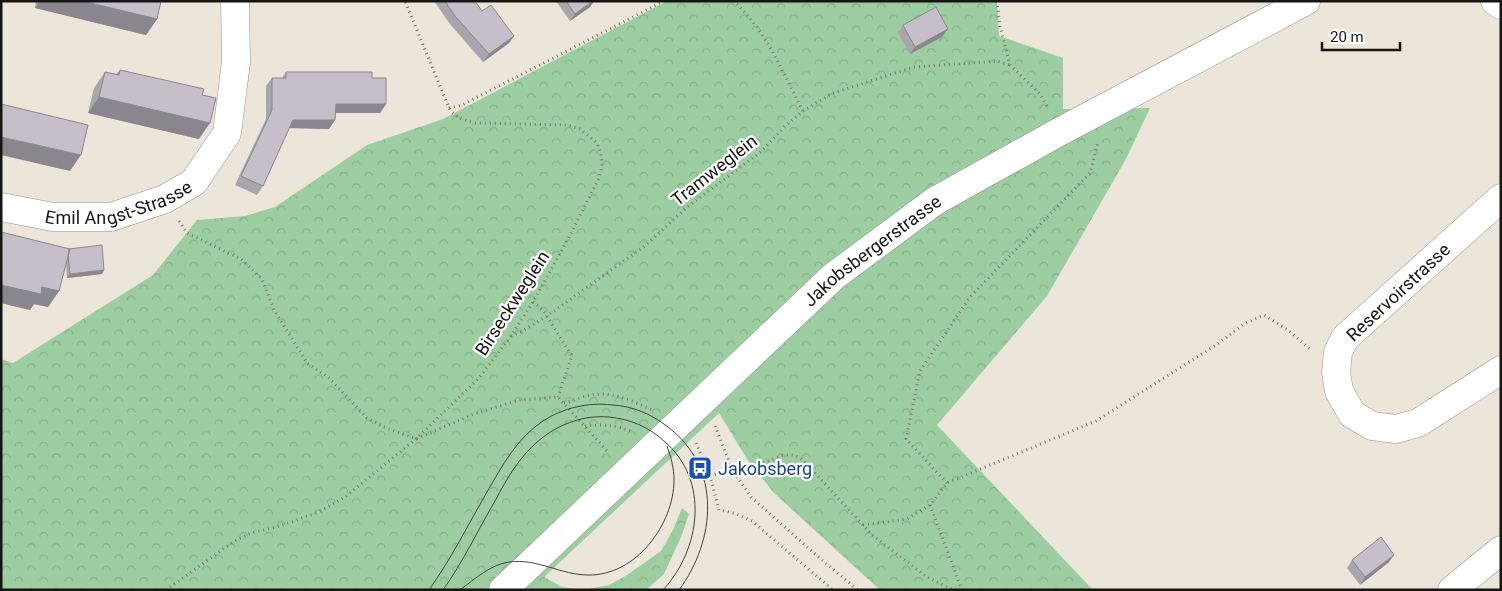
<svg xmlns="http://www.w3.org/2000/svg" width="1502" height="591" viewBox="0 0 1502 591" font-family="Roboto,sans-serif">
  <defs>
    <pattern id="forest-crowns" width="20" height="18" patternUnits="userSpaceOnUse" patternTransform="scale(1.25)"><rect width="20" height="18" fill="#9dcea1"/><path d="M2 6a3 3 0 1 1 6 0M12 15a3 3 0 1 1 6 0" fill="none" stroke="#86b08a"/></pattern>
  </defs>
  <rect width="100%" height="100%" fill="#ebe5da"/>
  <!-- forest -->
  <path fill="url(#forest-crowns)" d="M667,1H997L999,36L1063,58V109L1150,108L1126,159L1047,296L937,425L1093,590H880L774,493L747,459L719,413L544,577L562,587L583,590L609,585L627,575L661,551L673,530L682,508L689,514L681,537L664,574L646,590H1V359L13,363L153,275L197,220L245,216L275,207L367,145L443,119Z"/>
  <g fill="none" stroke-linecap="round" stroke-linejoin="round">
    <!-- minor casing -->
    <g stroke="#989389" stroke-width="29">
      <g id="minor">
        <path d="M1495,1L1501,5"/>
        <path d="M1501,198L1345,338L1338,352L1336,372L1339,391L1352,414L1372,426L1396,429L1418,423L1501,370"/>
        <path id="s1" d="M1,207L53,217H111L165,199L194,182L227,133L236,62L235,1"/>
        <path id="s2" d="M503,590L834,276L935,201L1059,132L1306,1"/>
        <path d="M1452,590L1501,550"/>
      </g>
    </g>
    <!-- path -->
    <path stroke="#77746d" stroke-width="3" stroke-dasharray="1 4" stroke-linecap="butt" d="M733,1C766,29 783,74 803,111
      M997,1L1000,26L1010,65L1040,94L1049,109
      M449,108L462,105L664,1
      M179,221L187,233L241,259L262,279L274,310L307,363L329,378L367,418L384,427L416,439L474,414L519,400L558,397L609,453
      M533,302L543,310L572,356L558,397
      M511,336L521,332L547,316L646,245L686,208L762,151L783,128L803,111L833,93L914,67L997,61L1010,65
      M564,403C574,401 587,394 598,394C617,393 637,403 654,411
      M585,426C602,424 617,425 633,432
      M715,426L732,469L751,497L823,561L858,590
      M696,443L710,476L719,510L734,513L752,521L833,590
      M710,476L732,469L751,467L784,455H795L804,461L872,535L927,577L953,590
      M947,483L906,439L920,371L970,297L1090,173L1098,142
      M930,505L962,590
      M863,525L907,519L930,505L947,483L1096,421L1216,345L1244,324L1264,315L1288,330L1311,350
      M166,590L233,542L251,533L280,526L319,512L345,497L416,439L479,378L511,336L533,302L568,239L599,178L602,166L601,154L597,143L580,129L568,125L475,123C464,120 456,118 449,108L405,1"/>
    <!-- minor -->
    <use href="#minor" stroke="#fff" stroke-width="28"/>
    <!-- tram -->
    <path stroke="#46433e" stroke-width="1" d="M429,590C451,559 468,525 487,492C502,466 517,438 543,421C563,408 588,402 612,405C633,406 651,414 668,427C722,468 716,540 679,590
      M443,590C463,562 478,530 495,501C507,478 521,454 542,438C561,423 585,415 609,417C630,419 649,427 664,441C710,480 701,549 663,590
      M460,590C476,578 490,565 509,562C537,558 561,575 588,575C636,576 674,524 674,480C674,468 671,457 667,446"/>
  </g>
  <!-- wall -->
  <path fill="#aaa4ad" d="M36,1H161L157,19L146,35L35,8Z
    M434,1H475L482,11L509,43L483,62L450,24Z
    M556,1H594L590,7L570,21Z
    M903,25L942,37L910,54L898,33Z
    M120,70L202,95L199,139L88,113L94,88L105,72L116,74Z
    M286,72L372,78L386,104L380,113H335L329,129L289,128L263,186L257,195L235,185L266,119V86L272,78H282Z
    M1,232L104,270L102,274L67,278L66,264L59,291L48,307L34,304L30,310L1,303Z
    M1352,560L1389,562L1360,585L1347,568Z"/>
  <!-- shaded-wall -->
  <path fill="#8b868d" d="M40,1H82L157,19L146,35L35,8Z
    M593,1H594L590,7L570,21L575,14Z
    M948,29L942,37L910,54L915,47Z
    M514,36L509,43L483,62L489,54Z
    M99,97L210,123L199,139L88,113Z
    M336,104H386L380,113H330Z
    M293,120H335L329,129L287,128Z
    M1,137L81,155L70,171L1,155Z
    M104,270L102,274L67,278L70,274Z
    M1,285L42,287L59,291L48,307L34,304L30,310L1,303Z
    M1394,555L1389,562L1360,585L1365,577Z"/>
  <!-- building -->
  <path fill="#c6bfc9" stroke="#8b868d" d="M82,1H161L157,19Z
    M445,1H475L482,11L491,5L514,36L489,54L455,16Z
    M566,1H593L575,14Z
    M936,7L948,29L915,47L903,25Z
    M120,70L204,89L202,95L216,98L210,123L99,97L105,72L119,75Z
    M286,72H372V78H386V104H336L335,120H293L263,186L241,176L272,110V78H286Z
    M1,104L88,125L81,155L1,137Z
    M1,232L70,249L59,291L42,287L41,294L1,285Z
    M102,245L104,270L70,274L68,255L69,249Z
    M1381,537L1394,555L1365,577L1352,560Z"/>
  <!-- icons -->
  <defs>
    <g id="bus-square" transform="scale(1.25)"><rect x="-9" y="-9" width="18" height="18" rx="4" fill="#1a4fb4" stroke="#fff"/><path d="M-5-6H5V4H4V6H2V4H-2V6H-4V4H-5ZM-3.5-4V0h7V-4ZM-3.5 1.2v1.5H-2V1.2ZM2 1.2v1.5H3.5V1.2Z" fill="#fff"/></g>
  </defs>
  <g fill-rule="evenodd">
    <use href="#bus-square" x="700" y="468"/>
  </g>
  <g text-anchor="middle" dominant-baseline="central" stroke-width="4.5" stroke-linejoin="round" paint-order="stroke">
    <!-- street labels -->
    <g font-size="18" fill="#171512" stroke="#fff">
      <text transform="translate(714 170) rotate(-38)">Tramweglein</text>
      <text stroke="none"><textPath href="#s1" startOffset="121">Emil Angst-Strasse</textPath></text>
      <text stroke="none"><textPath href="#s2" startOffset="502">Jakobsbergerstrasse</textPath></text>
      <text transform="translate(1398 292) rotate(-43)">Reservoirstrasse</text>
      <text transform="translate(512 303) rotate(-57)">Birseckweglein</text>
    </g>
    <!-- transit labels -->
    <g font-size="18" fill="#164399" stroke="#fff" text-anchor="start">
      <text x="718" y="468">Jakobsberg</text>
    </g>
  </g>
  <!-- border -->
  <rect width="1502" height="591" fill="none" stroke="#171512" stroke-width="5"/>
  <!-- scale -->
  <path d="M1322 42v8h78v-8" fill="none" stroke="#171512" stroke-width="2.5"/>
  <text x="1330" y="42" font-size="15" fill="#171512" stroke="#ffffff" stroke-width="4" paint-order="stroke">20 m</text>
</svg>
